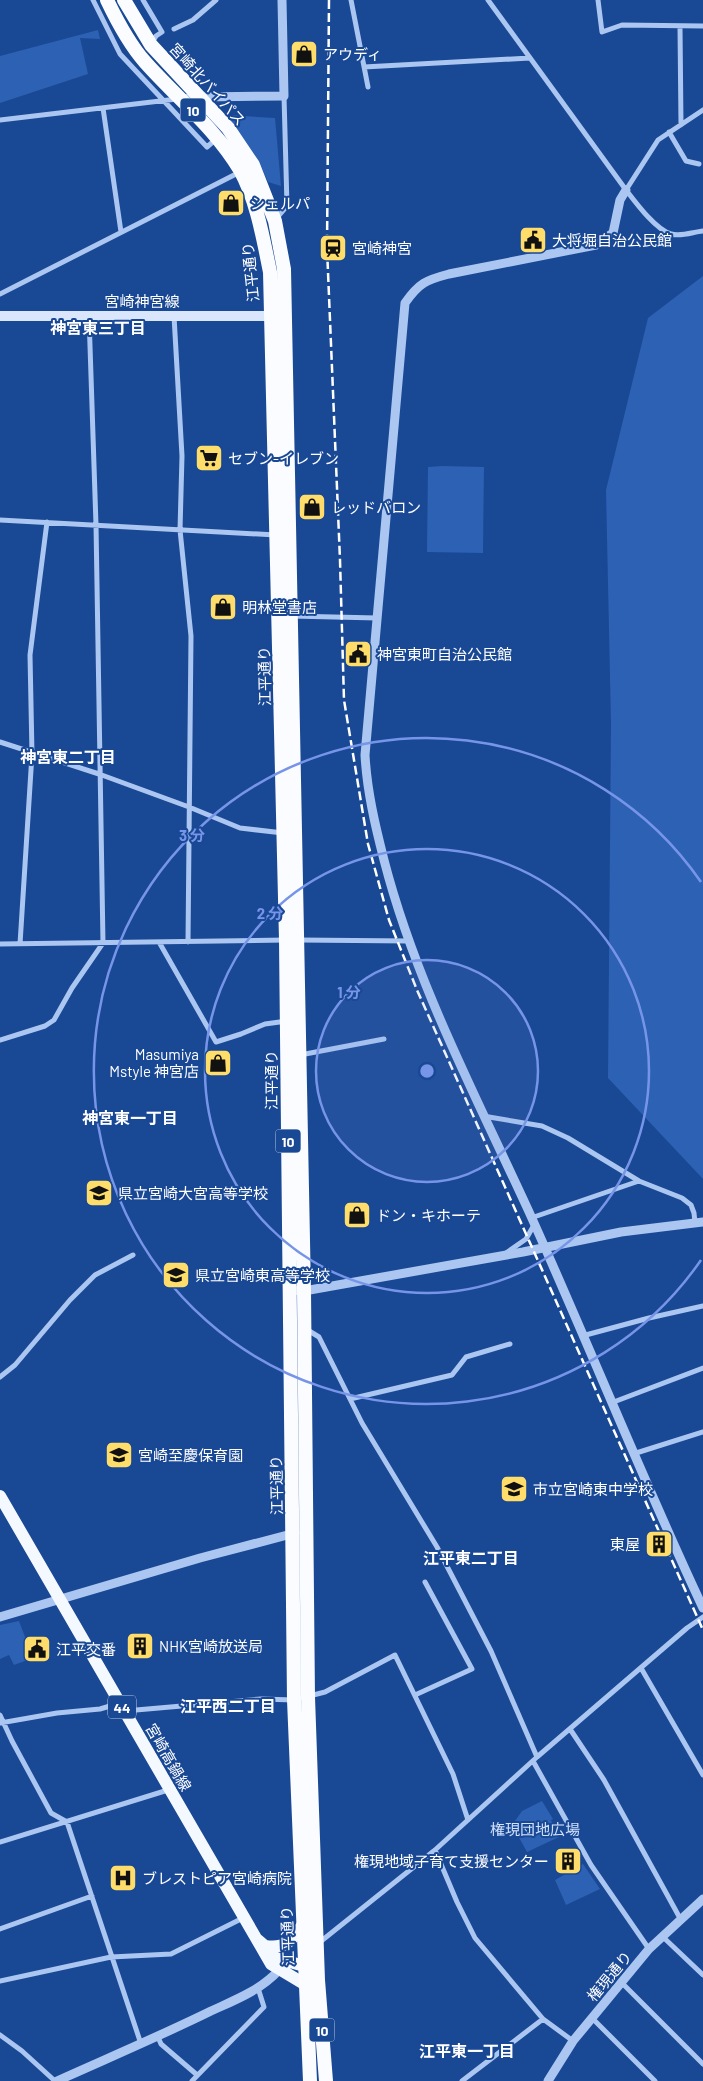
<svg xmlns="http://www.w3.org/2000/svg" width="703" height="2081" viewBox="0 0 703 2081" font-family="Barlow,'Noto Sans JP',sans-serif">
  <rect width="100%" height="100%" fill="#194895"/>
  <!-- green -->
  <path fill="#2d61b3" d="M98,30L100,39L80,38L88,74L0,103V56Z
    M227,115L275,118L281,186L268,182L258,160Z
    M703,276V1179L608,1078L611,724L606,490L648,318Z
    M442,466L484,467L483,553L427,552L428,467Z
    M19,1621L33,1658L14,1665L9,1655L0,1659V1625Z
    M542,1801L553,1819L551,1820L559,1837L527,1852L512,1825L522,1811Z
    M583,1864L600,1889L566,1905L555,1880Z"/>
  <g fill="none" stroke-linecap="round" stroke-linejoin="round">
    <!-- minor -->
    <path stroke="#abc6f0" stroke-width="5" d="M93,0L120,54L207,147L215,140
      M143,0L162,32L156,36L152,42
      M351,0L368,87
      M488,0L626,190C636,203 656,230 671,234C681,237 693,232 703,231
      M598,0L602,32L622,25L703,26
      M680,27L681,125
      M174,29L193,20L216,0
      M364,67L530,58
      M103,108L121,232
      M0,120L177,99
      M669,132L686,161L699,164
      M626,190L658,140L703,110
      M276,219L287,206L284,96
      M0,294L240,172
      M174,316L182,456L180,530L191,636L188,942
      M0,520L276,535
      M291,616L377,618
      M0,742L99,774L189,807L240,828L283,833
      M299,940L409,941
      M159,942L216,1042L241,1034L265,1024L287,1021
      M0,944L286,940
      M20,944L32,754L30,655L47,522
      M0,1040L45,1026L54,1020L72,988L103,943L96,525L89,316
      M300,1055L384,1039
      M483,1116L542,1126L568,1138L639,1181L682,1198L691,1205L694,1213L695,1223
      M531,1218L639,1181
      M506,1253L526,1239L534,1225
      M306,1329L319,1337L362,1423L437,1547L491,1651L537,1757
      M582,1336L649,1318L703,1306
      M0,1377L15,1365L70,1300L95,1275L133,1255
      M350,1399L452,1375L466,1357L510,1344
      M611,1403L703,1368
      M633,1454L703,1432
      M641,1668L703,1775
      M415,1695L472,1669L425,1582
      M0,1715L12,1741L51,1813L67,1822L141,2044
      M0,1723L57,1713L100,1709L120,1703L136,1710L261,1699L294,1700L325,1692L395,1655L453,1774L468,1820
      M570,1729L604,1780L681,1920
      M533,1761L591,1865L649,1949
      M0,1842L168,1790
      M435,1850L457,1902L475,1938L543,2019L573,2041
      M0,1929L92,1896
      M663,1937L703,1975
      M320,1942L435,1850L537,1757L687,1628L703,1617
      M0,1981L111,1957L171,1954L243,1918
      M621,1982L703,2064
      M592,2018L655,2081
      M0,2035L22,2051L55,2081
      M158,2037L161,2044L196,2074
      M192,2081L264,2007L258,1988
      M462,2081L543,2019"/>
    <!-- tertiary -->
    <path stroke="#abc6f0" stroke-width="9" d="M182,99L200,97L284,96L282,0
      M626,190L620,200L613,233L596,245L449,274C426,280 419,283 405,303L365,755C367,791 375,825 384,860C416,984 477,1098 530,1214C589,1345 642,1478 703,1608
      M289,1290L304,1291L523,1252L621,1232L703,1222
      M0,1617L200,1558L295,1533
      M57,2081C108,2058 160,2036 211,2011C235,2000 261,1990 279,1970
      M548,2081L573,2041L649,1949L703,1899"/>
    <!-- secondary -->
    <path stroke="#d9e6fb" stroke-width="10" d="M0,316H276"/>
    <!-- primary -->
    <path stroke="#f4f8ff" stroke-width="12" d="M0,1496L271,1964L306,1985
      M258,1940L265,1946C287,1949 291,1941 303,1924
      M266,1955L304,1966L312,1973"/>
    <!-- trunk -->
    <path stroke="#fafcff" stroke-width="14" d="M107,0C117,21 129,44 145,62C177,98 215,128 240,170C257,201 263,238 270,272L286,940L294,1700L310,2081
      M124,0L151,45L228,128L253,165L275,221L284,269L304,1291L308,1697L318,1980L326,2081"/>
    <!-- rail -->
    <path stroke="#fff" stroke-width="2.5" stroke-dasharray="9 4" stroke-linecap="butt" d="M329,0L327,248L340,560L344,700L368,844L389,920L417,990L703,1630"/>
  </g>
  <!-- distance rings -->
  <circle cx="427" cy="1071" r="111" fill="#7795e8" fill-opacity=".12"/>
  <g fill="none" stroke="#7795e8" stroke-width="2.5">
    <circle cx="427" cy="1071" r="111"/>
    <circle cx="427" cy="1071" r="222"/>
    <path d="M701 1260A333 333 0 1 1 701 882"/>
  </g>
  <!-- icons -->
  <defs>
    <g id="shop-square" transform="scale(1.4375)"><rect x="-9" y="-9" width="18" height="18" rx="4" fill="#ffdd6a" stroke="#194895"/><path d="M-5-2.5h2.3a2.7 3.5 0 0 1 5.4 0H5L5.5 6h-11ZM-1.5-2.5h3a1.5 2.3 0 0 0-3 0Z" fill="#111"/></g>
    <g id="civic-square" transform="scale(1.4375)"><rect x="-9" y="-9" width="18" height="18" rx="4" fill="#ffdd6a" stroke="#194895"/><path d="M-.6-6.5H3V-4.5H.6V-3L4-1V1h2V6H-6V1h2V-1L-.6-3ZM-1.2 2.5V6h2.4V2.5Z" fill="#111"/></g>
    <g id="station-square" transform="scale(1.4375)"><rect x="-9" y="-9" width="18" height="18" rx="4" fill="#ffdd6a" stroke="#194895"/><path d="M-3-6H3Q5-6 5-4V2Q5 4 3 4L4.5 6H3L1.5 4h-3L-3 6H-4.5L-3 4Q-5 4-5 2V-4Q-5-6-3-6ZM-3.5-4v3h7v-3ZM-3.5 1v1.5H-2V1ZM2 1v1.5H3.5V1Z" fill="#111"/></g>
    <g id="supermarket-square" transform="scale(1.4375)"><rect x="-9" y="-9" width="18" height="18" rx="4" fill="#ffdd6a" stroke="#194895"/><path d="M-6-5.5h2.5l.6 2H6L4.5 2H-2.5L-4.4-4H-6ZM-1.5 3.2a1.3 1.3 0 1 0 .1 0ZM3 3.2a1.3 1.3 0 1 0 .1 0Z" fill="#111"/></g>
    <g id="school-square" transform="scale(1.4375)"><rect x="-9" y="-9" width="18" height="18" rx="4" fill="#ffdd6a" stroke="#194895"/><path d="M0-5L7-2L0 1L-7-2ZM-4 1L0 2.5L4 1V4Q0 6-4 4Z" fill="#111"/></g>
    <g id="building-square" transform="scale(1.4375)"><rect x="-9" y="-9" width="18" height="18" rx="4" fill="#ffdd6a" stroke="#194895"/><path d="M-4-6H4V6H1V3H-1V6H-4ZM-2.5-4.3h1.7v1.8h-1.7ZM.8-4.3h1.7v1.8H.8ZM-2.5-1h1.7V.8h-1.7ZM.8-1h1.7V.8H.8Z" fill="#111"/></g>
    <g id="hospital-square" transform="scale(1.4375)"><rect x="-9" y="-9" width="18" height="18" rx="4" fill="#ffdd6a" stroke="#194895"/><path d="M-5-5h3v3.5h4V-5h3V5h-3V1.5h-4V5h-3Z" fill="#111"/></g>
  </defs>
  <g fill-rule="evenodd">
    <use href="#shop-square" x="304" y="54"/>
    <use href="#shop-square" x="231" y="203"/>
    <use href="#civic-square" x="533" y="240"/>
    <use href="#station-square" x="333" y="248"/>
    <use href="#supermarket-square" x="209" y="458"/>
    <use href="#shop-square" x="312" y="507"/>
    <use href="#shop-square" x="223" y="607"/>
    <use href="#civic-square" x="358" y="654"/>
    <use href="#shop-square" x="218" y="1063"/>
    <use href="#school-square" x="99" y="1193"/>
    <use href="#shop-square" x="357" y="1215"/>
    <use href="#school-square" x="176" y="1275"/>
    <use href="#school-square" x="119" y="1455"/>
    <use href="#school-square" x="514" y="1489"/>
    <use href="#building-square" x="659" y="1544"/>
    <use href="#building-square" x="140" y="1646"/>
    <use href="#civic-square" x="37" y="1649"/>
    <use href="#building-square" x="568" y="1861"/>
    <use href="#hospital-square" x="123" y="1878"/>
  </g>
  <g text-anchor="middle" dominant-baseline="central" stroke-width="4" stroke-linejoin="round" paint-order="stroke">
    <!-- shield labels -->
    <g fill="#194895" stroke="#bac8df" stroke-width="1">
      <rect x="180.5" y="98.5" width="25" height="23" rx="4"/>
      <rect x="275.5" y="1129.5" width="25" height="23" rx="4"/>
      <rect x="108" y="1695.5" width="28" height="23" rx="4"/>
      <rect x="309.5" y="2018.5" width="25" height="23" rx="4"/>
    </g>
    <g font-size="14" font-weight="bold" fill="#fff">
      <text x="193" y="110">10</text>
      <text x="288" y="1141">10</text>
      <text x="122" y="1707">44</text>
      <text x="322" y="2030">10</text>
    </g>
    <!-- poi labels -->
    <g font-size="15" fill="#fff" stroke="#194895" text-anchor="start">
      <text x="323" y="54">アウディ</text>
      <text x="250" y="203">シェルパ</text>
      <text x="552" y="240">大将堀自治公民館</text>
      <text x="352" y="248">宮崎神宮</text>
      <text x="228" y="458">セブン-イレブン</text>
      <text x="331" y="507">レッドバロン</text>
      <text x="242" y="607">明林堂書店</text>
      <text x="377" y="654">神宮東町自治公民館</text>
      <text x="199" y="1054" text-anchor="end">Masumiya<tspan x="199" dy="17">Mstyle 神宮店</tspan></text>
      <text x="118" y="1193">県立宮崎大宮高等学校</text>
      <text x="376" y="1215">ドン・キホーテ</text>
      <text x="195" y="1275">県立宮崎東高等学校</text>
      <text x="138" y="1455">宮崎至慶保育園</text>
      <text x="533" y="1489">市立宮崎東中学校</text>
      <text x="640" y="1544" text-anchor="end">東屋</text>
      <text x="159" y="1646">NHK宮崎放送局</text>
      <text x="56" y="1649">江平交番</text>
      <text x="549" y="1861" text-anchor="end">権現地域子育て支援センター</text>
      <text x="142" y="1878">ブレストピア宮崎病院</text>
    </g>
    <!-- street labels -->
    <g font-size="15" fill="#fff" stroke="#194895">
      <text transform="translate(208 84) rotate(48)">宮崎北バイパス</text>
      <text transform="translate(250 272) rotate(-96)">江平通り</text>
      <text x="142" y="301">宮崎神宮線</text>
      <text transform="translate(264 676) rotate(-91)">江平通り</text>
      <text transform="translate(271 1080) rotate(-90)">江平通り</text>
      <text transform="translate(276 1485) rotate(-91)">江平通り</text>
      <text transform="translate(169 1757) rotate(60)">宮崎高鍋線</text>
      <text transform="translate(287 1936) rotate(-92)">江平通り</text>
      <text transform="translate(609 1976) rotate(-50)">権現通り</text>
    </g>
    <!-- park labels -->
    <g font-size="15" fill="#d2e2fb" stroke="#194895">
      <text x="535" y="1829">権現団地広場</text>
    </g>
    <!-- neighbourhood labels -->
    <g font-size="16" font-weight="bold" fill="#fff" stroke="#194895">
      <text x="98" y="327">神宮東三丁目</text>
      <text x="68" y="756">神宮東二丁目</text>
      <text x="130" y="1117">神宮東一丁目</text>
      <text x="471" y="1557">江平東二丁目</text>
      <text x="228" y="1705">江平西二丁目</text>
      <text x="467" y="2050">江平東一丁目</text>
    </g>
  </g>
  <circle cx="427" cy="1071" r="8" fill="#7795e8" stroke="#194895" stroke-width="2.5"/>
  <g font-size="15" text-anchor="middle" font-weight="bold" fill="#7795e8" stroke="#194895" stroke-width="4" stroke-linejoin="round" paint-order="stroke">
    <text x="192" y="841">3 分</text>
    <text x="270" y="919">2 分</text>
    <text x="349" y="998">1 分</text>
  </g>
</svg>
